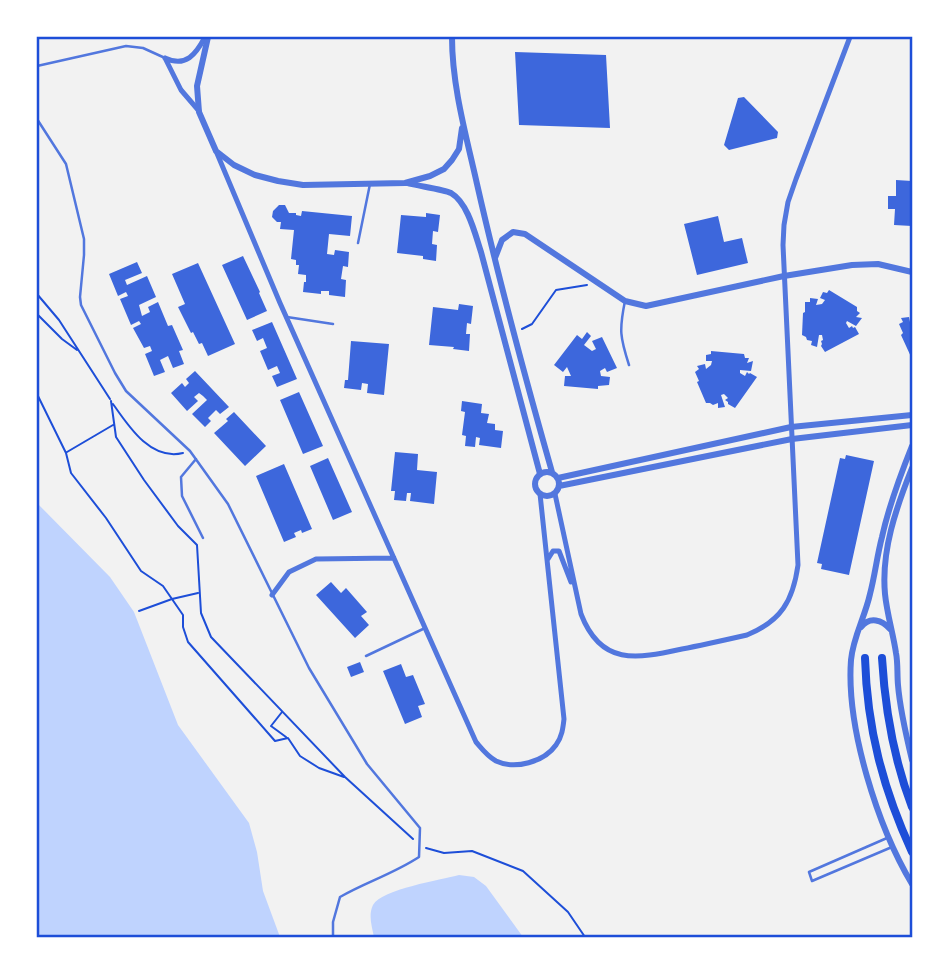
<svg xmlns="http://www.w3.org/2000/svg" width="949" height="974" viewBox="0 0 949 974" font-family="'Sofia Sans Condensed',sans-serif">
  <rect width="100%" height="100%" fill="#f2f2f2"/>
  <!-- water -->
  <path fill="#bfd3fe" d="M37,503L110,577L134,612L178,725L249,823L257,852L263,891L280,937H37Z
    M459,875L474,877L486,886L523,937H374C372,927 368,915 373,905C382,889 441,880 459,875Z"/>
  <!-- building -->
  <path fill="#3d67dc" d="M515,52L606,55L610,128L519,125Z
    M744,97L778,132L777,138L729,150L724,145L738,98Z
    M896,180L912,181V226L894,225L895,209H888V196H896Z
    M279,205H285L289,213H296V215L301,216L302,211L352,216L350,236L329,234L327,254L334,255L335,250L349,252L348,267L343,266L341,279L346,280L345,297L329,295V291H321V294L303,292L304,282H306V275L298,274L299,265H296V260L291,259L294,230L280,229L281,222H277L272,217L273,211Z
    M426,213L440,215L438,232L433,231L432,244L437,245L436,261L423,259V256L397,253L401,215L426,217Z
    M718,216L724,242L742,238L748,263L697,275L684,224Z
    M243,256L260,292L259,293L267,311L247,320L222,265Z
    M137,262L142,273L125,280L127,285L147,276L156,297L139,305L142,316L150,312L148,307L158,302L168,326L172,325L183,350L179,351L184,364L173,368L168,356L160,360L165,372L154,376L145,354L152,351L150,346L144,348L133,328L141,324L139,321L131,325L120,299L128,296L126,292L118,296L109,274Z
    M198,263L235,344L208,356L202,343L199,344L193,332L191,333L178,307L185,304L172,274Z
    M829,290L857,307V311L860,313L856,317L862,318L856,326L847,321L846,323L849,328L852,326L853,328L855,327L859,334L825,352L821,346L822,344L821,341L823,340L822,335H819L817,347L811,345L812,341L807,340L806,337L802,335L803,313L805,312V302H810V298L818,299L816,305L822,304L825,300L820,298L823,292L827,293Z
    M459,304L473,306L471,324L467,323L466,334H470L469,351L453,349L454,347L429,345L433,307L458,310Z
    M909,317L910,322L912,320V359L901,335L903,333L899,324L903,322L901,318Z
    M272,322L297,379L277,387L272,376L280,373L277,366L268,370L260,351L267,348L263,338L257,341L252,330Z
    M587,332L591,336L584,345L592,351L596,349L592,341L602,337L617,368L607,372L605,368L600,371L601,376L610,377L609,385L598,386V389L564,386L565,376H571L567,367L563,372L554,365L577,335L582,339Z
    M351,341L389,344L384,395L367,393L368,384L362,383L361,390L344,388L345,380H348Z
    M711,351L744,354L745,358H749L747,363L753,361L751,371L740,370V373L745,376L747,372L749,374L750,373L757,377L735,408L728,404V402L725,400L728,398L724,394L721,395L725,407L718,408V403L713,405L710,403H706L697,382L699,381L695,372L699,369L697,366L705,364L706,369L711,365L712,361H706V355L711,354Z
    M195,371L229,407L220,414L216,410L208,418L211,421L205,427L192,414L207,400L203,396L199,393L194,397L198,401L187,411L171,393L182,383L185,387L189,383L186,379Z
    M299,392L323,446L303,454L280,400Z
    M462,401L482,404L481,413L489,414L487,423L495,424V430L503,431L501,448L479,445L480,438L476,437L475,447L465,446L466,436L462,435L465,412L461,411Z
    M234,412L266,446L245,466L214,433L228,421L226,419Z
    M395,452L418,454L417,470L437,472L434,504L410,501L411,493H407L406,501L394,500L395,491H391Z
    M846,455L874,461L849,575L821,569L822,564L817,563L840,458L845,459Z
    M328,458L352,512L333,520L310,466Z
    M284,464L312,529L302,533L301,530L294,533L296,537L284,542L256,476Z
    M331,582L341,593L346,588L367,612L361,616L369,625L355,638L316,595Z
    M360,662L364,672L351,677L347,667Z
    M401,664L406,677L413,675L425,704L418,706L422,717L405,724L383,671Z"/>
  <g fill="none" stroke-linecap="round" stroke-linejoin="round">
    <!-- path -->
    <path stroke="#1d4ed8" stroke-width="2" d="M37,294L59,320L110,399
      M37,314L62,339L77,350
      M522,329L532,324L556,290L587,285
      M37,394L66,453L71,473L106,518L141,571L163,586L183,615V627L188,642L275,741L288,738L300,756L319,768L344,777
      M111,401L116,437L144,480L178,526L197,545L201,613L211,637L345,777L413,839
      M113,404C129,427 151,461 183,453
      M67,452L113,425
      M139,611L172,599L198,593
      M282,712L271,726L286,737
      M426,848L444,853L472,851L523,871L568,912L585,937"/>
    <!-- service -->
    <path stroke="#5277de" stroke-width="2.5" d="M37,66L126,46L143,48L165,58
      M37,119L66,164L84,239V255L80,297L81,305L115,373L126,391L190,451L228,504L309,668L367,764L420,828L419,857C393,874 366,882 340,897L333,922V937
      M358,243L370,184
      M625,301C619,330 620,337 629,365
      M287,317L333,324
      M196,459L181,477L182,496L203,538
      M366,656L423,629
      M887,838L809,872L812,881L892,847"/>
    <!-- minor -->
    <path stroke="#5277de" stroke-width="5" d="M165,58L181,90L199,111
      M165,58C186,68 196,54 205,37
      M216,151L280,303L476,742C482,749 487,756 496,761C515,770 544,762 556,745C562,737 563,728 564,719L540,494
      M555,494L581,614C601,666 636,659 682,649C703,645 725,640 747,635C781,621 793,601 798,565L783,245L784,225L788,202L796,179L850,37
      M548,559L553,551H559L571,582
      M272,595L289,572L316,559L394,558"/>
    <!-- tertiary -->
    <path stroke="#5277de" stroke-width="6" d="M208,37L197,86L199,112L216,151L234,165L255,175L278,181L303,185L405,183L430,176L444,169L452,160L459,149L462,128
      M452,37C452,86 466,135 477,184C499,281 525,377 552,472
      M407,183C417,186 443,189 451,193C468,203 475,234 481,252L540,474
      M495,258L502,240L513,232L525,234L625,301L646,306L784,276L852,265L878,264L912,272
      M912,446C900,476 889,505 882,537C877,556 875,575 870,594C865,617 853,637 851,660C846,728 878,827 912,884
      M912,468C896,508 881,551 885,594C887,614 893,633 896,653C898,663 897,674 898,685C900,710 906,735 912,760
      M535 484a12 12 0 1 1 24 0a12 12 0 1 1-24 0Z
      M558,478L791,427L912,415
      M559,486L792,439L912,425
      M861,627C870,616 882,620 890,629"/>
    <!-- primary -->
    <path stroke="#1d4ed8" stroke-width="8" d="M865,658C867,728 883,789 912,852
      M882,658C885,709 894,760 912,807"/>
  </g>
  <!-- border -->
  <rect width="949" height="974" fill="none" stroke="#ffffff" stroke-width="77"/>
  <rect x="38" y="38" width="873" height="898" fill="none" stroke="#1d4ed8" stroke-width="2.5"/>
</svg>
